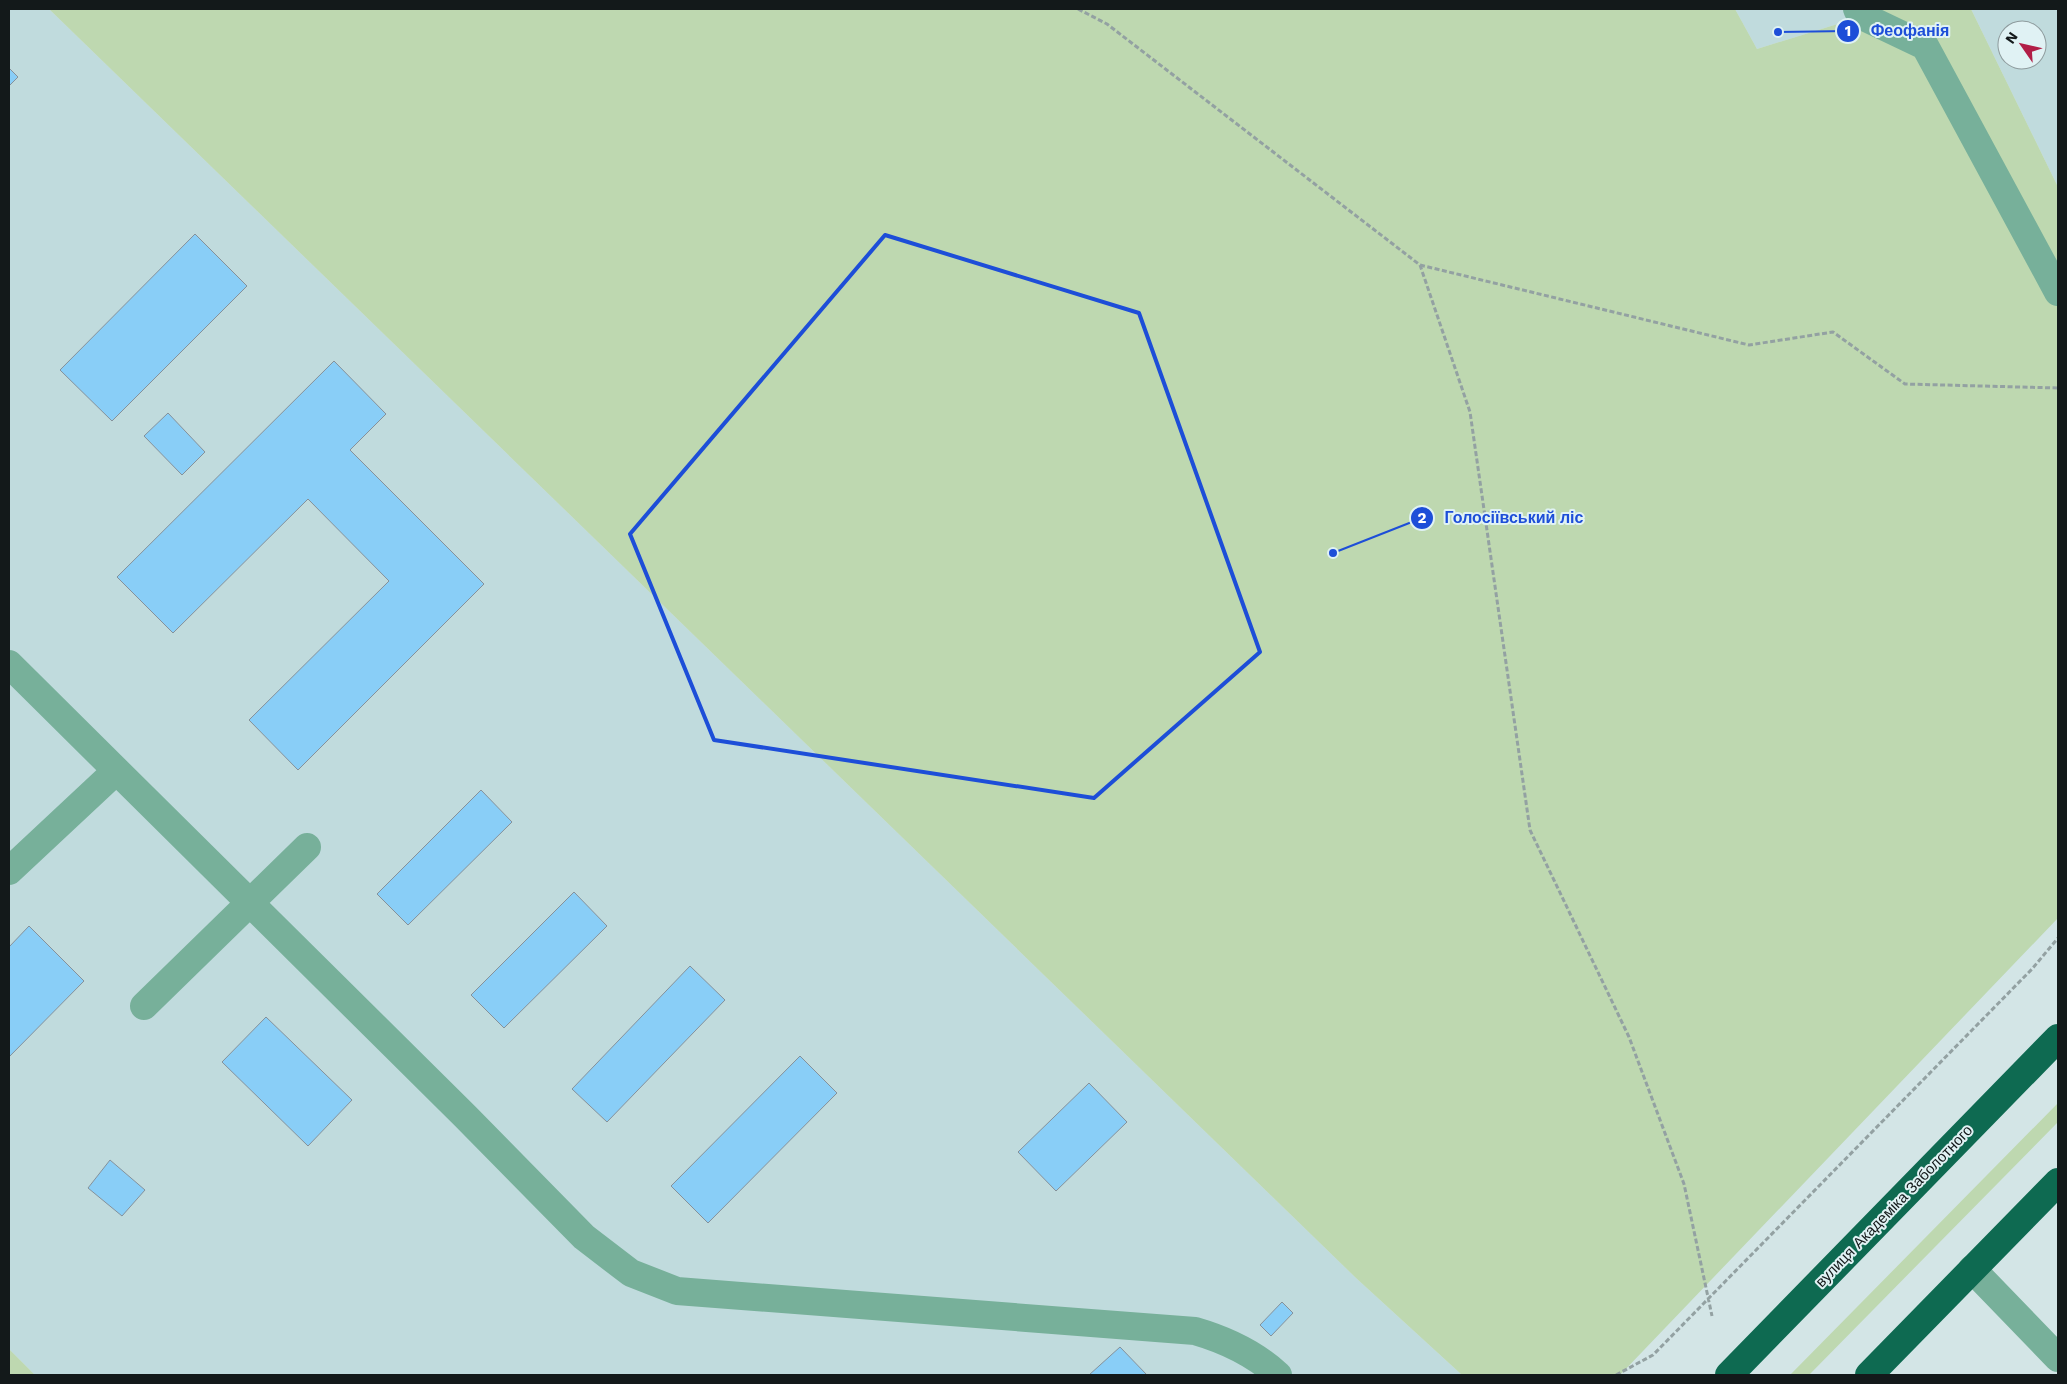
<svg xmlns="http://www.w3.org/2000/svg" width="2067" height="1384" viewBox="0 0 2067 1384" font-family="'Work Sans',sans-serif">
  <rect width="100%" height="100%" fill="#d3e5e6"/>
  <!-- built -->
  <path fill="#c0dbdd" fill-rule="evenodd" d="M9,9H49L1356,1278L1462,1375H35L9,1349Z
    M1735,9H1886L1757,49Z
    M1971,9H2058V187ZM2007,30H2037V60H2007Z"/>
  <!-- green -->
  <path fill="#bed8b0" d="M49,9H1735L1757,49L1886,9H1971L2058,187V918L1620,1375H1462L1356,1278Z
    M2058,1103V1122L1809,1375H1790Z
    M9,1349L35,1375H9Z"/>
  <!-- building -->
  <path fill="#89cef7" stroke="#85919a" d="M9,68L18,77L9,86Z
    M195,234L247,286L112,421L60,370Z
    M334,361L386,414L350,450L484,584L298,770L249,720L389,581L308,499L173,633L117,577Z
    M168,413L205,452L182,475L144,436Z
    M481,790L512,822L408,925L377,894Z
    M574,892L607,926L504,1028L471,995Z
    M29,926L84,981L9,1057V947Z
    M690,966L725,1000L607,1122L572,1089Z
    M266,1017L352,1100L308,1146L222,1062Z
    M800,1056L837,1093L708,1223L671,1186Z
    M1089,1083L1127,1122L1056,1191L1018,1152Z
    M110,1160L145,1190L122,1216L88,1188Z
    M1282,1302L1293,1313L1271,1336L1260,1325Z
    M1120,1347L1147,1375H1089Z"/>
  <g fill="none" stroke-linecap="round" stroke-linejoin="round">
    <!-- path -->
    <path stroke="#93a1a2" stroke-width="3" stroke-dasharray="5 2.5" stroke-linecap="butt" d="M1078,9L1107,24L1420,265L1470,412L1530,830L1629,1037L1684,1184L1712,1316
      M1420,265L1749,345L1833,332L1905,384L2058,388
      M1616,1375L1653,1355L2032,969L2058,938"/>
    <!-- minor -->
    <path stroke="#77b09a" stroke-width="28" d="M1857,9L1860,15L1925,46L2058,292
      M9,664L465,1116L584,1237L631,1273L677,1291L1195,1331C1226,1340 1254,1353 1278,1375
      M9,871L116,771
      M144,1006L307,847
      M1972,1269L2058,1358"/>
    <!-- highway -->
    <path stroke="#0e6a51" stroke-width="28" d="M1729,1375L2058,1038
      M1869,1375L2058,1182"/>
  </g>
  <!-- marked area -->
  <path fill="none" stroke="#1d4ed8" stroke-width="4" stroke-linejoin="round" d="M885,235L1139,313L1260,652L1094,798L714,740L630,534Z"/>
  <g text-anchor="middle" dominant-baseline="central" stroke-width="4" stroke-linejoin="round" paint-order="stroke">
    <!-- street labels -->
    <g font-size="15" fill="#13191a" stroke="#e0f2f4">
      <text transform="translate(1894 1206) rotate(-46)">вулиця Академіка Заболотного</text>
    </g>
  </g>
  <!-- callouts -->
  <path fill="none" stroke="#1d4ed8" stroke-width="2" d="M1778 32L1848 31M1333 553L1422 518"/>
  <g fill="#1d4ed8" stroke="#e0f2f4" stroke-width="2">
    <circle cx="1778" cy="32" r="5"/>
    <circle cx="1333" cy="553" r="5"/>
    <circle cx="1848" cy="31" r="12"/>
    <circle cx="1422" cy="518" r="12"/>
  </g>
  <g font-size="15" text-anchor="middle" font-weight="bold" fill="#fff">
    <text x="1848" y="36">1</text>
    <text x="1422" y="523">2</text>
  </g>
  <g font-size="16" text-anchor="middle" font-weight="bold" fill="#1d4ed8" stroke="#e0f2f4" stroke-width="4" stroke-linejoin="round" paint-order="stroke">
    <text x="1910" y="36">Феофанія</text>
    <text x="1514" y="523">Голосіївський ліс</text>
  </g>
  <!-- border -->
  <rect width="2067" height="1384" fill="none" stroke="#13191a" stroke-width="20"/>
  <!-- north arrow -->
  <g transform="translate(2022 45) rotate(304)"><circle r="24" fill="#e0f2f4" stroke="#8e9b9d"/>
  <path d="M0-4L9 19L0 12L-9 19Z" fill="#b11e46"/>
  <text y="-8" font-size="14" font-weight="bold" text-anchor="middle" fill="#13191a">N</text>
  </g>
</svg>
